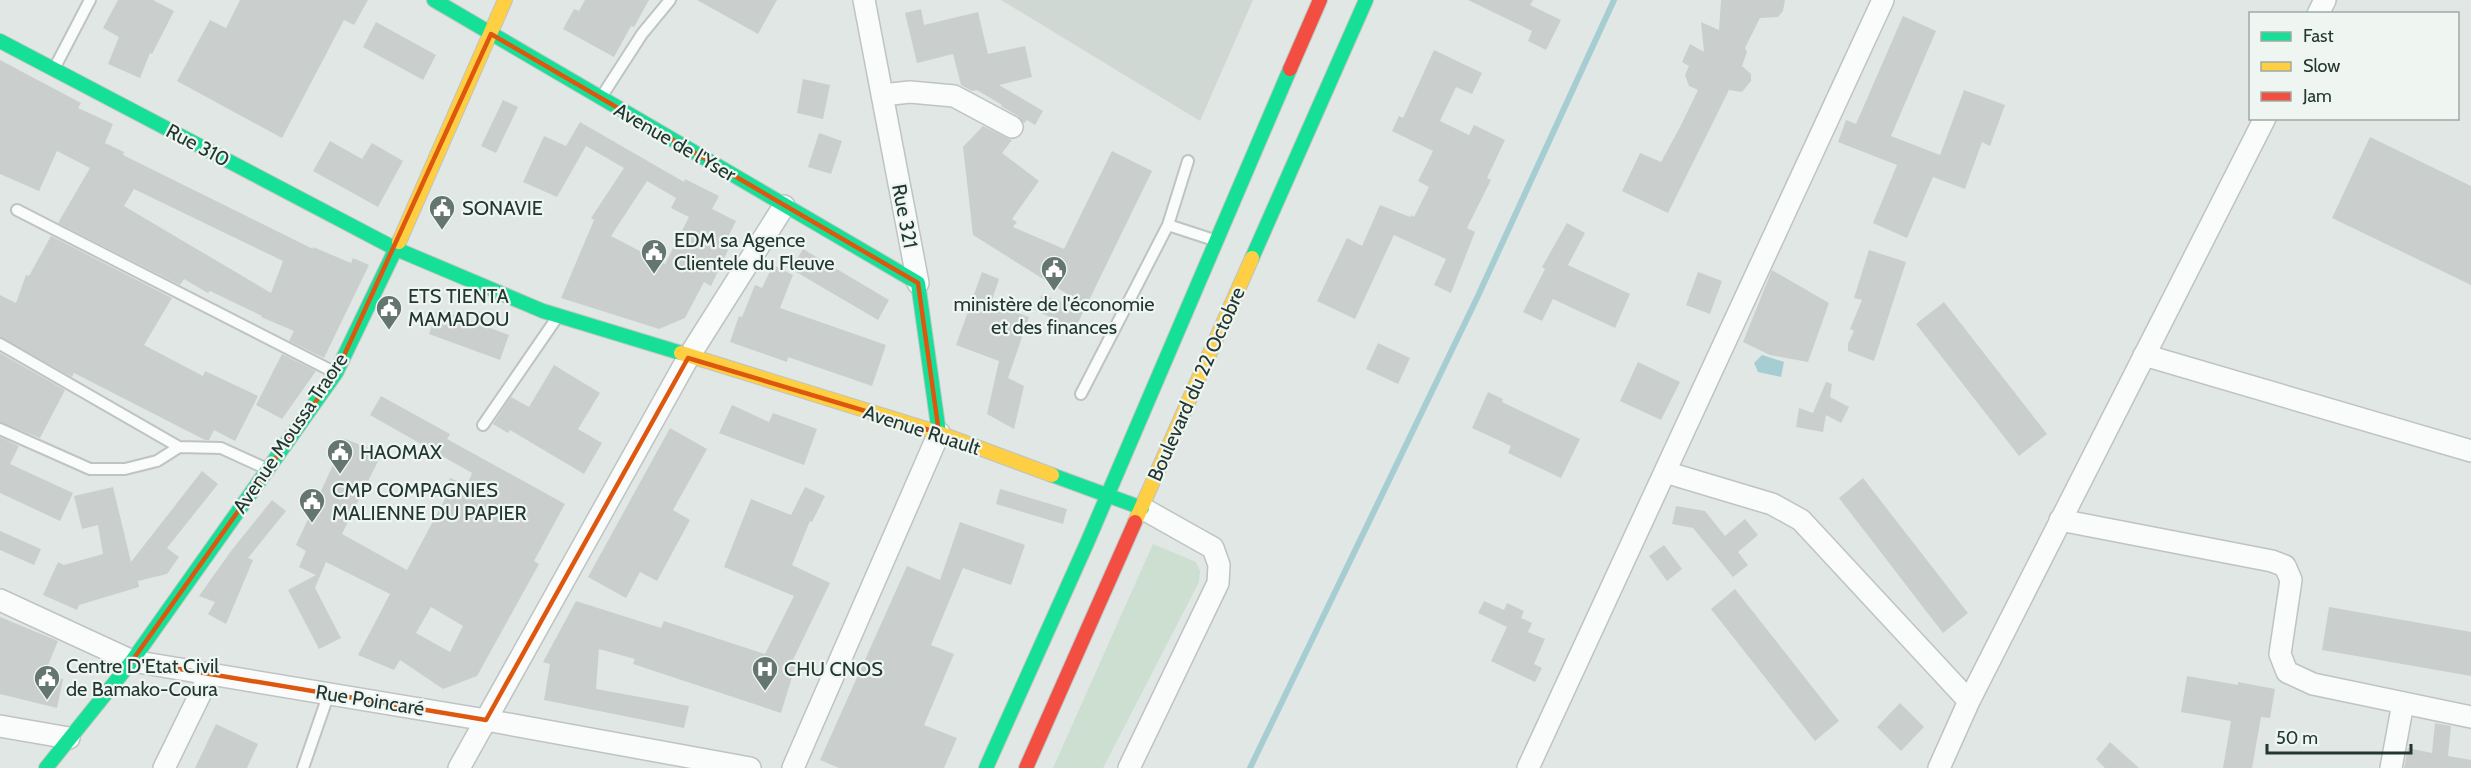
<svg xmlns="http://www.w3.org/2000/svg" width="2471" height="768" viewBox="0 0 2471 768" font-family="Cabin,sans-serif">
  <rect width="100%" height="100%" fill="#e1e7e4"/>
  <!-- built -->
  <path fill="#d0d8d4" d="M1001,0H1253L1200,121Z"/>
  <!-- green -->
  <path fill="#ccdfd1" d="M1153,544L1196,562L1200,571L1199,582L1103,768H1053Z"/>
  <!-- water -->
  <path fill="#a6ced2" d="M1762,355L1784,362L1781,377L1758,372L1754,363Z"/>
  <g fill="none" stroke-linecap="round" stroke-linejoin="round">
    <!-- stream -->
    <path stroke="#a6ced2" stroke-width="6" d="M1250,768L1477,298L1614,0"/>
  </g>
  <!-- building -->
  <path fill="#cacfcd" fill-rule="evenodd" d="M118,0H153L174,11L152,54L150,53L140,78L108,64L119,37L103,28Z
    M240,0H368L354,25L344,20L282,138L177,81L210,20L226,28Z
    M585,0H649L634,27L631,26L614,57L563,29L574,9L579,11Z
    M697,0H777L758,34Z
    M1468,0H1533L1530,5L1561,20L1546,50L1528,41L1532,31Z
    M1721,0H1785L1783,11L1778,17L1760,18L1745,48L1747,52L1742,66L1751,74V81L1742,92L1729,90L1668,213L1622,191L1640,153L1661,162L1680,127L1698,90L1689,86L1685,75L1689,66L1682,62L1690,44L1704,52L1701,22L1719,30Z
    M921,9L924,25L978,12L988,54L1025,46L1032,77L999,85L1043,111L1035,125L1027,120L1024,123L1018,116L1001,106L1002,105L977,90L972,91L961,85L953,54L917,63L905,13Z
    M1903,16L1936,31L1891,136L1940,155L1964,90L2005,105L1990,146L1982,142L1965,189L1933,177L1907,238L1873,223L1897,165L1838,142L1846,120L1856,124Z
    M376,22L436,55L423,80L363,47Z
    M1434,50L1482,73L1472,94L1456,87L1440,121L1469,135L1474,125L1505,140L1487,178L1491,180L1467,228L1475,232L1451,293L1434,285L1446,259L1394,235L1355,319L1317,301L1347,238L1362,246L1380,205L1410,217L1411,215L1414,217L1429,187L1418,181L1433,151L1392,131L1399,116L1403,118Z
    M0,60L81,103L78,108L113,124L105,143L124,152L123,155L313,249V247L351,263L353,258L369,265L324,358L289,341L294,331L261,317L262,316L210,291L208,293L184,279L180,285L58,223L90,168L57,151L39,191L0,174ZM134,189L283,261L271,293L124,206Z
    M803,79L830,85L823,119L797,113Z
    M503,100L518,107L496,153L481,146Z
    M580,122L684,182L685,179L719,196L712,209L736,221L723,247L728,250L711,286L704,282L685,318L659,329L561,298L594,220L591,218L624,168L586,146L557,197L523,182L544,136L566,146ZM647,181L676,198L671,208L689,217L665,264L611,236Z
    M983,126L1012,140L1002,153L1039,181L1012,219L1017,222L1013,227L1064,249L1112,151L1152,171L1075,329L1035,310L1042,295L1068,304L1072,297L973,235L963,147Z
    M819,133L842,141L831,174L808,167Z
    M2370,137L2471,186V285L2332,218Z
    M330,141L362,159L372,143L403,161L378,207L313,171Z
    M1567,223L1585,233L1568,265L1630,294L1615,328L1553,299L1542,321L1523,312L1545,269L1542,267Z
    M51,236L172,298L144,345L203,376L205,371L258,396L235,441L214,430L209,440H205L74,373L72,377L0,337V295L16,303L26,275L29,276Z
    M803,249L889,300L878,320L791,269Z
    M1869,250L1906,262L1874,361L1848,351V344L1854,331L1850,329L1862,300L1854,298Z
    M773,265L793,275L780,308L886,345L872,386L788,357L787,362L730,342L739,316L742,317L755,285L762,288Z
    M1772,270L1829,303L1808,362L1770,355L1743,342Z
    M982,272L999,279L991,303L1029,317L1008,378L1024,386L1014,429L987,414L999,361L956,345Z
    M1698,272L1722,281L1710,314L1686,305Z
    M1944,302L2047,434L2019,456L1916,324Z
    M438,309L509,335L500,360L429,334Z
    M1378,343L1410,358L1398,384L1366,369Z
    M0,353L65,390L40,438L0,422Z
    M282,354L316,371L282,419L256,405Z
    M1638,362L1680,382L1661,420L1620,401Z
    M554,365L600,393L578,429L602,443L584,474L510,430L508,433L493,424L511,397L529,407Z
    M1826,382L1832,384L1830,397L1849,407L1841,423L1826,415L1823,432L1796,427L1799,408L1813,413Z
    M1488,392L1503,399L1502,402L1580,439L1561,478L1508,453L1511,446L1472,428Z
    M381,396L450,434L447,439L565,504L534,561L539,564L477,676L443,689L400,660L394,670L358,655L390,594L326,562L315,588L341,638L319,649L288,590L316,575L299,567L306,551L296,545L345,439L382,453L342,534L407,570L446,497L442,495L450,478L467,485L472,473L370,415ZM431,607L463,626L450,652L416,633Z
    M732,405L769,422L773,413L817,429L804,465L719,433Z
    M670,428L707,449L673,510L690,520L657,581L640,572L626,598L588,577Z
    M0,437L19,446L10,464L73,493L60,521L0,493Z
    M202,471L218,484L167,548L179,557L167,574L138,581L139,587L79,605L77,610L43,595L58,562L64,565L103,554L98,525L82,529L74,496L113,487L131,562Z
    M1863,478L1968,613L1943,633L1839,498Z
    M805,487L825,496L812,522L810,521L792,565L830,583L792,662L796,664L781,713L633,664L635,659L599,649L596,689L689,706L684,728L544,700L550,664L543,662L576,601L661,628L664,621L765,654L794,596L724,567L751,499L791,515Z
    M1000,489L1067,509L1063,524L996,504Z
    M272,500L286,511L248,558L253,560L226,624L208,614L215,602L199,596L231,551Z
    M1676,506L1705,511L1725,536L1745,519L1758,535L1738,552L1748,565L1733,577L1693,528L1672,524Z
    M960,522L1025,545L1011,585L963,568L931,645L954,654L924,725L957,738L944,768H839L820,760L907,566L940,580Z
    M0,531L41,549L34,565L0,550Z
    M1664,545L1682,569L1667,581L1649,556Z
    M1735,589L1839,721L1815,741L1711,609Z
    M1484,601L1504,610L1507,603L1524,611L1521,618L1532,623L1528,632L1545,639L1534,664L1542,668L1535,682L1491,661L1507,627L1478,613Z
    M2329,607L2471,632V676L2322,650Z
    M0,617L58,641L44,675L63,679L57,708L0,694Z
    M2187,676L2238,685V682L2275,689L2270,718L2261,717L2252,768H2223L2231,721L2181,712Z
    M1900,703L1924,727L1901,751L1877,727Z
    M2435,723L2451,726L2448,756L2471,760V768H2404L2408,748L2432,753Z
    M216,724L258,744L247,768H195Z
    M2110,742L2139,768H2105L2096,759Z"/>
  <g fill="none" stroke-linecap="round" stroke-linejoin="round">
    <!-- lane casing -->
    <g stroke="#bec4c1" stroke-width="14">
      <path id="lane" d="M54,69L90,0
        M602,96L642,34L670,0
        M17,210L334,372
        M1168,225L1188,161
        M0,344L179,447
        M1081,394L1168,225L1214,240
        M483,425L556,319
        M0,429L90,469H125L157,461L179,447L221,448L265,468
        M303,768L329,693"/>
    </g>
    <!-- street casing -->
    <g stroke="#bec4c1" stroke-width="24">
      <path id="street" d="M864,0L918,283
        M2318,14L2325,0
        M882,95L910,92L954,96L1012,127
        M2144,355L2471,451
        M1665,472L1772,504L1801,520L1969,701
        M2060,520L2272,561L2285,566L2291,580L2280,654L2287,672L2313,684L2471,717
        M0,600L132,661L486,720L750,768
        M0,726L69,738
        M164,768L210,674
        M459,768L688,358L784,206
        M793,768L939,433
        M1129,768L1218,583L1219,565L1213,548L1142,508
        M1528,768L1883,0
        M1939,768L1969,701L2265,118
        M2391,768L2403,703"/>
    </g>
    <!-- fast casing -->
    <g stroke="#bec5c1" stroke-width="16">
      <path id="fast" d="M434,0L918,283L939,433
        M0,41L396,249L543,311L681,353
        M1252,258L1366,0
        M1052,475L1142,508
        M46,768L132,661L336,373L399,242
        M986,768L1087,543L1290,69"/>
    </g>
    <!-- slow casing -->
    <g stroke="#bec5c1" stroke-width="16">
      <path id="slow" d="M399,242L505,0
        M681,353L939,433L1052,475
        M1135,522L1252,258"/>
    </g>
    <!-- jam casing -->
    <g stroke="#bec5c1" stroke-width="16">
      <path id="jam" d="M1290,69L1320,0
        M1026,768L1135,522"/>
    </g>
    <!-- lane -->
    <use href="#lane" stroke="#fafbfb" stroke-width="10"/>
    <!-- street -->
    <use href="#street" stroke="#fafbfb" stroke-width="21"/>
    <!-- fast -->
    <use href="#fast" stroke="#16e098" stroke-width="14"/>
    <!-- slow -->
    <use href="#slow" stroke="#ffcf43" stroke-width="14"/>
    <!-- jam -->
    <use href="#jam" stroke="#f24e42" stroke-width="14"/>
  </g>
  <!-- marked area -->
  <path fill="none" stroke="#de570e" stroke-width="4.5" stroke-linejoin="round" d="M491,34L918,283L939,433L688,358L486,720L132,661L336,373Z"/>
  <!-- icons -->
  <defs>
    <g id="civic-pin" transform="scale(1.35)"><path d="M0 17L-7.5 6A9.5 9.5 0 1 1 7.5 6Z" fill="#657570" stroke="#eff6f2"/><path d="M-.6-6.5H3V-4.5H.6V-3L4-1V1h2V6H-6V1h2V-1L-.6-3ZM-1.2 2.5V6h2.4V2.5Z" fill="#fff"/></g>
    <g id="hospital-pin" transform="scale(1.35)"><path d="M0 17L-7.5 6A9.5 9.5 0 1 1 7.5 6Z" fill="#657570" stroke="#eff6f2"/><path d="M-5-5h3v3.5h4V-5h3V5h-3V1.5h-4V5h-3Z" fill="#fff"/></g>
  </defs>
  <g fill-rule="evenodd">
    <use href="#civic-pin" x="442" y="208"/>
    <use href="#civic-pin" x="654" y="252"/>
    <use href="#civic-pin" x="1054" y="269"/>
    <use href="#civic-pin" x="389" y="308"/>
    <use href="#civic-pin" x="340" y="452"/>
    <use href="#civic-pin" x="312" y="501"/>
    <use href="#hospital-pin" x="765" y="669"/>
    <use href="#civic-pin" x="47" y="678"/>
  </g>
  <g text-anchor="middle" dominant-baseline="central" stroke-width="4.5" stroke-linejoin="round" paint-order="stroke">
    <!-- street labels -->
    <g font-size="20" fill="#223731" stroke="#eff6f2">
      <text transform="translate(675 142) rotate(30)">Avenue de l'Yser</text>
      <text transform="translate(198 145) rotate(28)">Rue 310</text>
      <text transform="translate(905 216) rotate(79)">Rue 321</text>
      <text transform="translate(1196 384) rotate(-66)">Boulevard du 22 Octobre</text>
      <text transform="translate(922 430) rotate(18)">Avenue Ruault</text>
      <text transform="translate(290 433) rotate(-56)">Avenue Moussa Traore</text>
      <text transform="translate(370 700) rotate(9)">Rue Poincaré</text>
    </g>
    <!-- poi labels -->
    <g font-size="20" fill="#223731" stroke="#eff6f2" text-anchor="start">
      <text x="462" y="208">SONAVIE</text>
      <text x="674" y="240">EDM sa Agence<tspan x="674" dy="23">Clientele du Fleuve</tspan></text>
      <text x="408" y="296">ETS TIENTA<tspan x="408" dy="23">MAMADOU</tspan></text>
      <text x="1054" y="304" text-anchor="middle">ministère de l'économie<tspan x="1054" dy="23">et des finances</tspan></text>
      <text x="360" y="452">HAOMAX</text>
      <text x="332" y="490">CMP COMPAGNIES<tspan x="332" dy="23">MALIENNE DU PAPIER</tspan></text>
      <text x="66" y="666">Centre D'Etat Civil<tspan x="66" dy="23">de Bamako-Coura</tspan></text>
      <text x="784" y="669">CHU CNOS</text>
    </g>
  </g>
  <!-- legend -->
  <rect x="2249" y="12" width="210" height="108" fill="#eff6f2" stroke="#9daaa5" stroke-width="1.5"/>
  <rect x="2261" y="32" width="30" height="9" fill="#16e098" stroke="#9daaa5" stroke-width="1.5"/>
  <text x="2303" y="42" font-size="18" fill="#223731">Fast</text>
  <rect x="2261" y="62" width="30" height="9" fill="#ffcf43" stroke="#9daaa5" stroke-width="1.5"/>
  <text x="2303" y="72" font-size="18" fill="#223731">Slow</text>
  <rect x="2261" y="92" width="30" height="9" fill="#f24e42" stroke="#9daaa5" stroke-width="1.5"/>
  <text x="2303" y="102" font-size="18" fill="#223731">Jam</text>
  <!-- scale -->
  <path d="M2267 744v9h144v-9" fill="none" stroke="#223731" stroke-width="3"/>
  <text x="2276" y="744" font-size="18" fill="#223731" stroke="#eff6f2" stroke-width="4.5" paint-order="stroke">50 m</text>
</svg>
